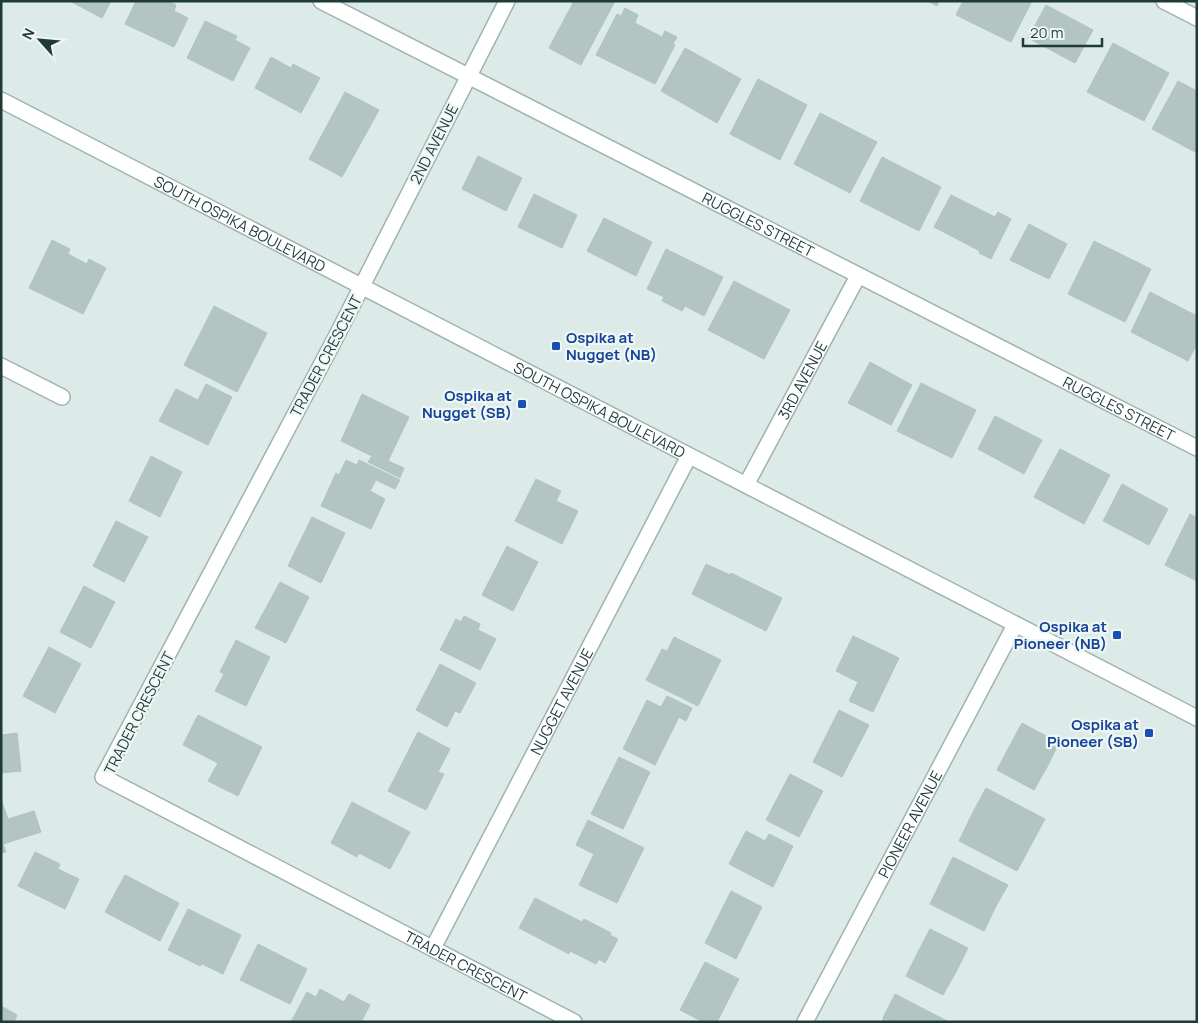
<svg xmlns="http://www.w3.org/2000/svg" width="1198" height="1023" viewBox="0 0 1198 1023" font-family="Manrope,sans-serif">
  <rect width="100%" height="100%" fill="#ddebe8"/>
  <!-- building -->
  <path fill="#b2c5c1" stroke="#afc4c0" d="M70,1H111L102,18Z
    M136,1H168L176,5L174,11L188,18L174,47L125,24Z
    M574,1H615L581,65L549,48Z
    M928,1H939L937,6Z
    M963,1H1032L1011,42L956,15Z
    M1046,5L1093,30L1075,63L1028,38Z
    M625,8L638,15L635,23L662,37L665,31L677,37L673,44L675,45L655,84L596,55L617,14L621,16Z
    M205,21L237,36L235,40L250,48L233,81L187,58Z
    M1113,43L1169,73L1144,121L1087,92Z
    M685,48L741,79L717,123L661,91Z
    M271,57L291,68L293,64L320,78L301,113L255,88Z
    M758,79L807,105L780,160L730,134Z
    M1178,81L1197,91V153L1152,129Z
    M345,92L379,110L342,177L309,159Z
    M820,113L877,142L850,193L794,164Z
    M478,156L522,178L506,211L462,189Z
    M882,157L941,187L919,231L860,201Z
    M534,194L577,215L562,248L518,227Z
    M951,195L995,217L998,212L1011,219L991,259L979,253L980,251L934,227Z
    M604,218L652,242L636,276L587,251Z
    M1029,224L1067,244L1049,279L1010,260Z
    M52,240L70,249L68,254L87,264L89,259L106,268L83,314L29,288Z
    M1094,241L1151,269L1125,322L1068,294Z
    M666,249L723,277L704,316L685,306L682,311L662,301L664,297L647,289Z
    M734,281L790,310L764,359L708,330Z
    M1150,292L1197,316V344L1188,361L1131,332Z
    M214,306L267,333L252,363L199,336Z
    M199,336L252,363L237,392L184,365Z
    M870,362L912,385L891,425L848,403Z
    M921,383L976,410L952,458L897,431Z
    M206,384L232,397L208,445L159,421L176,389L198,400Z
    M362,394L409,417L388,461L404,468L400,478L368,462L372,456L341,441Z
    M995,416L1042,440L1024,474L978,449Z
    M1060,449L1110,475L1084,524L1034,497Z
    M151,456L182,472L160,517L129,501Z
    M346,460L357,465L359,460L400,480L395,489L376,480L370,491L385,499L371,529L321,506L336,473L339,475Z
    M536,479L561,491L556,501L578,511L562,544L515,521Z
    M1122,484L1168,509L1149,545L1103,521Z
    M1190,514L1197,518V581L1165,565Z
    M312,517L345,533L321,583L288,566Z
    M116,521L148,537L124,582L93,566Z
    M507,546L538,562L513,611L482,595Z
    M706,564L730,575L731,573L782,598L766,631L692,594Z
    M280,582L309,597L286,643L255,628Z
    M84,586L115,602L91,648L60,632Z
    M464,616L480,624L478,630L496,639L480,670L440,650L456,619L461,622Z
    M853,636L899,658L873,712L849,701L858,682L836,671Z
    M674,637L721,660L698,706L646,680L662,649L667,651Z
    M236,640L270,657L246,706L215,691L224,674L220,672Z
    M49,647L81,664L55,713L23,696Z
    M440,664L476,683L460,713L455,711L447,727L416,710Z
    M667,696L692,708L686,721L679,717L655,765L623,749L647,700L661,707Z
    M839,710L869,725L842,777L813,762Z
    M198,715L262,747L238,796L208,781L218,763L183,745Z
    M1022,723L1059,743L1047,767L1009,747Z
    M418,732L450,749L438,772L444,774L426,810L388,791Z
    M17,733L21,771L1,773V735Z
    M1009,747L1047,767L1034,790L997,770Z
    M619,757L650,772L623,829L591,814Z
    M790,774L823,791L799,837L766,820Z
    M986,788L1045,819L1031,845L972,814Z
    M1,799L8,819L34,811L41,832L3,844L6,852L1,853Z
    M352,802L410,832L390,869L359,853L357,857L331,843Z
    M972,814L1031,845L1017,871L959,841Z
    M588,820L644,848L617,903L579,885L594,854L576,845Z
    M746,831L765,841L769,834L793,846L773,887L729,864Z
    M35,852L60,864L58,869L79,879L65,909L18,886Z
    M953,857L1008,885L995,908L942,879Z
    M125,875L179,903L160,941L105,912Z
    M942,879L995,908L984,931L930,904Z
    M731,891L762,907L736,959L705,943Z
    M535,898L582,922L584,919L611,933L610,935L618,939L605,963L599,959L596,964L570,951L569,954L519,928Z
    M188,909L241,935L223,974L202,964L200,966L168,950Z
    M930,929L968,948L956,972L918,952Z
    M258,944L307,969L290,1004L240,980Z
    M918,952L956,972L943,995L906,976Z
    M705,962L739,979L717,1022H703L680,1010Z
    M320,989L344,1002L349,994L370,1005L361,1022H291L307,992L316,997Z
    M895,994L949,1022H894L884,1016Z
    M1,1006L17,1015L14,1022H1Z
    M884,1016L894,1022H882Z"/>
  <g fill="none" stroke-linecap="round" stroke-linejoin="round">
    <!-- minor casing -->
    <g stroke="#a0b3b0" stroke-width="18">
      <g id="minor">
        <path id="s1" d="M321,1L1197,448"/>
        <path id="s2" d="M507,1L336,337L103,777L574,1022"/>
        <path d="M1164,1L1197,18"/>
        <path id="s3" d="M1,100L1197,718"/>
        <path d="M1,366L62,397"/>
        <path id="s4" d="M746,485L858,276"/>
        <path id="s5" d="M433,948L689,456"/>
        <path id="s6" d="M805,1022L1015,625"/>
      </g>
    </g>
    <!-- minor -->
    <use href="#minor" stroke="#fff" stroke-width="15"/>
  </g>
  <!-- markers -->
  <g fill="#1a4fb4" stroke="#eef7f4" stroke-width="2">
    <rect x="551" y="341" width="10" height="10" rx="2.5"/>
    <rect x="517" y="399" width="10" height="10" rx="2.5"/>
    <rect x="1112" y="630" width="10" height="10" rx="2.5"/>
    <rect x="1144" y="728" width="10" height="10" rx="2.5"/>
  </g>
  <g text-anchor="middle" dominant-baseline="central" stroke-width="4.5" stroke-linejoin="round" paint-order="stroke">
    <!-- street labels -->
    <g font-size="15" fill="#1e3b3a" stroke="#eef7f4">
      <text transform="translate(434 144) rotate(-63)">2ND AVENUE</text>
      <text stroke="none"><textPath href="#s3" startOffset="269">SOUTH OSPIKA BOULEVARD</textPath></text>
      <text stroke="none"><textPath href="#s1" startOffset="491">RUGGLES STREET</textPath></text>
      <text transform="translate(326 356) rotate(-62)">TRADER CRESCENT</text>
      <text stroke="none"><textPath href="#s4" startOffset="119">3RD AVENUE</textPath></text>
      <text stroke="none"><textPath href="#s1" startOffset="896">RUGGLES STREET</textPath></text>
      <text stroke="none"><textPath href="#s3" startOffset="674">SOUTH OSPIKA BOULEVARD</textPath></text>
      <text stroke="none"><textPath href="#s5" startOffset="278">NUGGET AVENUE</textPath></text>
      <text transform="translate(139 713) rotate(-63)">TRADER CRESCENT</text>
      <text stroke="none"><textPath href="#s6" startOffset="224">PIONEER AVENUE</textPath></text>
      <text stroke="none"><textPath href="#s2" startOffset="1284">TRADER CRESCENT</textPath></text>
    </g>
    <!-- transit labels -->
    <g font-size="15" font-weight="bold" fill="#164399" stroke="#eef7f4" text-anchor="end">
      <text x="566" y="337" text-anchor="start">Ospika at<tspan x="566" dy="17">Nugget (NB)</tspan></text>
      <text x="512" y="395">Ospika at<tspan x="512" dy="17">Nugget (SB)</tspan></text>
      <text x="1107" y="626">Ospika at<tspan x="1107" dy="17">Pioneer (NB)</tspan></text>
      <text x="1139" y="724">Ospika at<tspan x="1139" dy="17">Pioneer (SB)</tspan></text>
    </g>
  </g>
  <!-- border -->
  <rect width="1198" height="1023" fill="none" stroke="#1e3b3a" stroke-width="5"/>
  <!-- north arrow -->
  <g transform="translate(40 40) rotate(297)" stroke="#eef7f4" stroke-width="4" paint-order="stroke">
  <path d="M0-4L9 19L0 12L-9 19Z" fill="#1e3b3a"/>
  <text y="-8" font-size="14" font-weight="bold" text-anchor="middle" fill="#1e3b3a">N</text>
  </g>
  <!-- scale -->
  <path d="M1023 38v8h79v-8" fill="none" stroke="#1e3b3a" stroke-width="2.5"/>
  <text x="1030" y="38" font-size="15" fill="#1e3b3a" stroke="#eef7f4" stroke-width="4" paint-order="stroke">20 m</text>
</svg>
